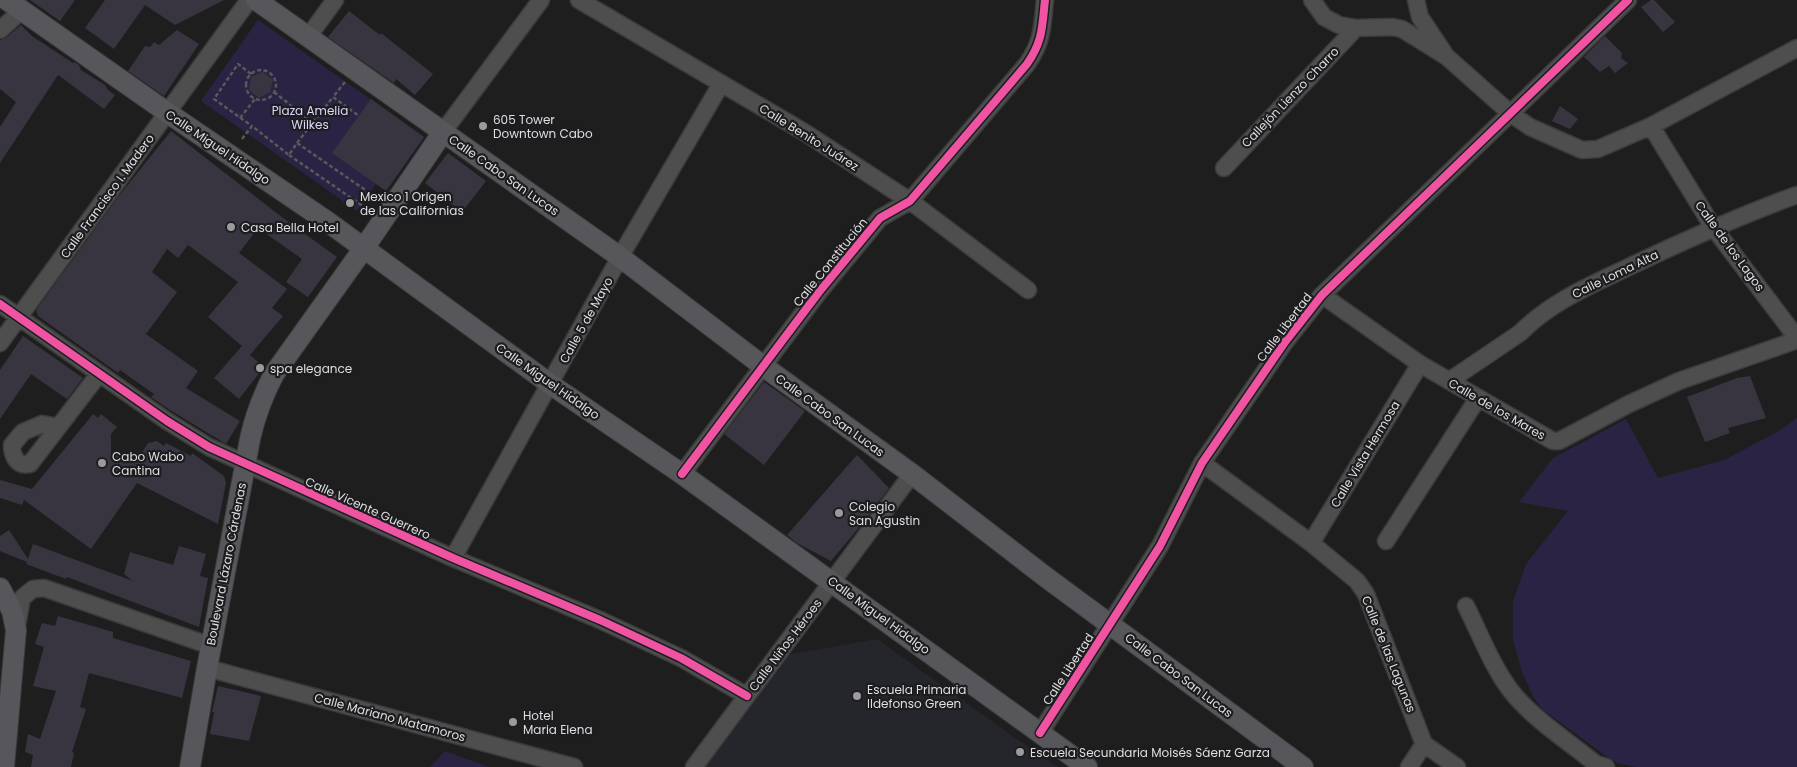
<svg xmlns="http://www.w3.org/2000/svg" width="1797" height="767" viewBox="0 0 1797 767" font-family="Poppins,sans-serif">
  <rect width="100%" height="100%" fill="#1e1e1f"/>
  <!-- built -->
  <path fill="#25252c" d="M877,639L1014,737L1058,767H705L786,655Z"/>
  <!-- green -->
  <path fill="#2b2343" d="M258,20L424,137L386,191L376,184L357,211L201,101Z
    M1797,418V767H1636L1620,764L1610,759L1542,709L1533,696L1522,672L1513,640V602L1526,564L1568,511L1519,502L1553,458L1626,419L1658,478L1724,460L1779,431Z
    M445,751L489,767H430Z"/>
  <!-- building -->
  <path fill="#383540" d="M30,0H75L60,21Z
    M105,0H224L175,25L145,5L114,49L85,28Z
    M1651,0H1654L1675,22L1663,32L1641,7Z
    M349,11L380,35L381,33L433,74L415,95L396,79L394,83L328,37Z
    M21,25L32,36L73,63L74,62L79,65L81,70L105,85L108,90L115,95L104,109L58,75L0,163V127L16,102L0,89V40L7,37Z
    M177,30L199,44L164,96L128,71L145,46L150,47L154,42L159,45Z
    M1605,36L1622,53L1621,58L1628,63L1615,73L1609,66L1600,72L1584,57Z
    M263,72L273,80L270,92L259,98L249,90L251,77Z
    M371,99L424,137L386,191L332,153Z
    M1560,106L1578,119L1570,129L1552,121Z
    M171,131L287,221L337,257L308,297L286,282L302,259L258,228L239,253L287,289L272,308L283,316L250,355L264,367L239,399L214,378L242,346L208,317L238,282L188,245L178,258L167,249L152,272L177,292L146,334L198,371L186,388L240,421L226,444L170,410L151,397L154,394L120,370L118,373L38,316L36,310L118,197Z
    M448,153L486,181L462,212L425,183Z
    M23,336L83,378L67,399L31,374L0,419V370Z
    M1750,376L1766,418L1728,428L1730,433L1705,442L1687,397L1737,378Z
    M764,382L805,411L764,465L724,434Z
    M93,414L98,418L101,414L117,427L111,434V453L135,454L143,451L148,443L157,441L164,446L166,443L191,456L192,453L224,476L226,483L218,524L137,483L91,549L24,500L22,505L0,498V480L32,489Z
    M857,455L889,488L862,524L831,561L797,543L787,535Z
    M9,530L28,559L33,544L133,581L124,574L130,552L173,565L179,546L206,554L200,576L208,578L199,627L67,577L66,579L26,564L27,562L0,551V536Z
    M58,616L113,632V638L191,661L182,698L89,673L80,707L86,709L72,752L74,753L71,767H31L33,755L25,752L28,734L40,739L56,691L33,686L44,647L35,644L42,623L55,626Z
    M218,686L261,696L249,741L210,734L214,712H212Z"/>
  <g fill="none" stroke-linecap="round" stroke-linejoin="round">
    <!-- minor casing -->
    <g stroke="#3b3b3b" stroke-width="19">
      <path id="minor" d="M579,0L804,132L910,201L1028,290
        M1312,0L1324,17L1339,25L1356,28L1393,27L1402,29L1447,57L1510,113L1530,127L1582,150L1598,149L1651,126L1797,48
        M1416,0L1420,17L1444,53
        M0,30L21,11
        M308,37L335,0
        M1651,126L1713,227L1797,338
        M443,132L541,0
        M1224,168L1356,28
        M1322,295L1420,364L1553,441H1559L1629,404L1679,381L1797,340
        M0,304L167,421L209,447L453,558L600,620L681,658L747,696
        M0,343L249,0
        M1449,381L1520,333C1553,300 1594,284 1635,264C1688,239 1741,215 1797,195
        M58,427L42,424L23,432L12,445C12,456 17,467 30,464L99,374
        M1202,463L1311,543L1357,581L1366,594L1424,744L1409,767
        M682,474L819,292L880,218L910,201L1027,64C1043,41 1042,27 1045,0
        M1386,541L1478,398
        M1311,543L1420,364
        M453,558L620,257L721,84
        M1466,606C1480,634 1492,666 1511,691C1532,718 1569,742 1596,764L1606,767
        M17,625L22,598L33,589L44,588L211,646
        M207,668L574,767
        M1040,733L1160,546L1202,463L1285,342L1322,295L1628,0
        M1424,744L1457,767
        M694,767L912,474"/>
    </g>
    <!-- major casing -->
    <g stroke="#3b3b3b" stroke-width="22">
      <path id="major" d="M7,0L168,113L328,222L550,384L682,474L1087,767
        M256,0L620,257L763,366L912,474L1047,578L1303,767
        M0,588L12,611L16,630L4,767
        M190,767L207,668L250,439C255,416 263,395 274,374L364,248L443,132"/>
    </g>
    <!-- path -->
    <path stroke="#59585a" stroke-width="2.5" stroke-dasharray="4 2.5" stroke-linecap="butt" d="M246 85a15 15 0 1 1 30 0a15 15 0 1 1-30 0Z
      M251,74L238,64L214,99L252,126
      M345,82L333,97L359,116
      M274,92L313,123
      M240,118L255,99
      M242,139L252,126L289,155L297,143L377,198
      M297,143L333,97
      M289,155L370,211"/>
    <!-- minor -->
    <use href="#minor" stroke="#4e4e4f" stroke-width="16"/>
    <!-- major -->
    <use href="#major" stroke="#57565b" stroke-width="20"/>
    <!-- cycleway casing -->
    <g stroke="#1d1d20" stroke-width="11">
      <path id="cycleway" d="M0,304L167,421L209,447L453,558L600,620L681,658L747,696
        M682,474L819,292L880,218L910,201L1027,64C1043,41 1042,27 1045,0
        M1040,733L1160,546L1202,463L1285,342L1322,295L1628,0"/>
    </g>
    <!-- cycleway -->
    <use href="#cycleway" stroke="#f153a3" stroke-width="8"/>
  </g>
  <!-- markers -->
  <g fill="#9b9b9d" stroke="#1d1d20" stroke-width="2">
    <circle cx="483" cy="126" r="5"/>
    <circle cx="350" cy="203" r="5"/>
    <circle cx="231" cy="227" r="5"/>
    <circle cx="260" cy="368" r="5"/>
    <circle cx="102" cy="463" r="5"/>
    <circle cx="839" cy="513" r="5"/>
    <circle cx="857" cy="696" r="5"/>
    <circle cx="513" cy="722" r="5"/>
    <circle cx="1020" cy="752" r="5"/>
  </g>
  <g text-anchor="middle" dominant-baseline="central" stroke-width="4.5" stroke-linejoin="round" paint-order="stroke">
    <!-- street labels -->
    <g font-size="12" fill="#dfdfe1" stroke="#1d1d20">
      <text transform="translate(1290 97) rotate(-46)">Callejón Lienzo Charro</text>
      <text transform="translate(809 137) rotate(32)">Calle Benito Juárez</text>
      <text transform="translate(218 147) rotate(34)">Calle Miguel Hidalgo</text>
      <text transform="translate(504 175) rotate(35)">Calle Cabo San Lucas</text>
      <text transform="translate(107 196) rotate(-54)">Calle Francisco I. Madero</text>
      <text transform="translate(1730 246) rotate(54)">Calle de los Lagos</text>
      <text transform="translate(830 262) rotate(-51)">Calle Constitución</text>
      <text transform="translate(1615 274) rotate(-26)">Calle Loma Alta</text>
      <text transform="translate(586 320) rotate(-61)">Calle 5 de Mayo</text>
      <text transform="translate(1284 327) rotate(-53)">Calle Libertad</text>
      <text transform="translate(548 381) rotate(35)">Calle Miguel Hidalgo</text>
      <text transform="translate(1497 409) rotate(30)">Calle de los Mares</text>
      <text transform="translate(830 415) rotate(36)">Calle Cabo San Lucas</text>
      <text transform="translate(1365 454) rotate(-59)">Calle Vista Hermosa</text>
      <text transform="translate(368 508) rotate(24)">Calle Vicente Guerrero</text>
      <text transform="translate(226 564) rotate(-79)">Boulevard Lázaro Cárdenas</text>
      <text transform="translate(879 615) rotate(36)">Calle Miguel Hidalgo</text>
      <text transform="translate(785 645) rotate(-53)">Calle Niños Héroes</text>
      <text transform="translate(1389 654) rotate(68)">Calle de las Lagunas</text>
      <text transform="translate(1068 669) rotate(-57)">Calle Libertad</text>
      <text transform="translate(1179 675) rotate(37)">Calle Cabo San Lucas</text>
      <text transform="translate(390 717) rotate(15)">Calle Mariano Matamoros</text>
    </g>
    <!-- park labels -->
    <g font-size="12" fill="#ddd7fd" stroke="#1d1d20">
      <text x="310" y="110">Plaza Amelia<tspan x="310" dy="14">Wilkes</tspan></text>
    </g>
    <!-- poi labels -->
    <g font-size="12" fill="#dfdfe1" stroke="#1d1d20" text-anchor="start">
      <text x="493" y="119">605 Tower<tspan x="493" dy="14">Downtown Cabo</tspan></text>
      <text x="360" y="196">Mexico 1 Origen<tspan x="360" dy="14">de las Californias</tspan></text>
      <text x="241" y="227">Casa Bella Hotel</text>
      <text x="270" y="368">spa elegance</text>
      <text x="112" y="456">Cabo Wabo<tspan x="112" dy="14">Cantina</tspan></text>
      <text x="849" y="506">Colegio<tspan x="849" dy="14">San Agustin</tspan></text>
      <text x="867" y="689">Escuela Primaria<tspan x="867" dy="14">Ildefonso Green</tspan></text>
      <text x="523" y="715">Hotel<tspan x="523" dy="14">Maria Elena</tspan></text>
      <text x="1030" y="752">Escuela Secundaria Moisés Sáenz Garza</text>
    </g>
  </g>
</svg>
